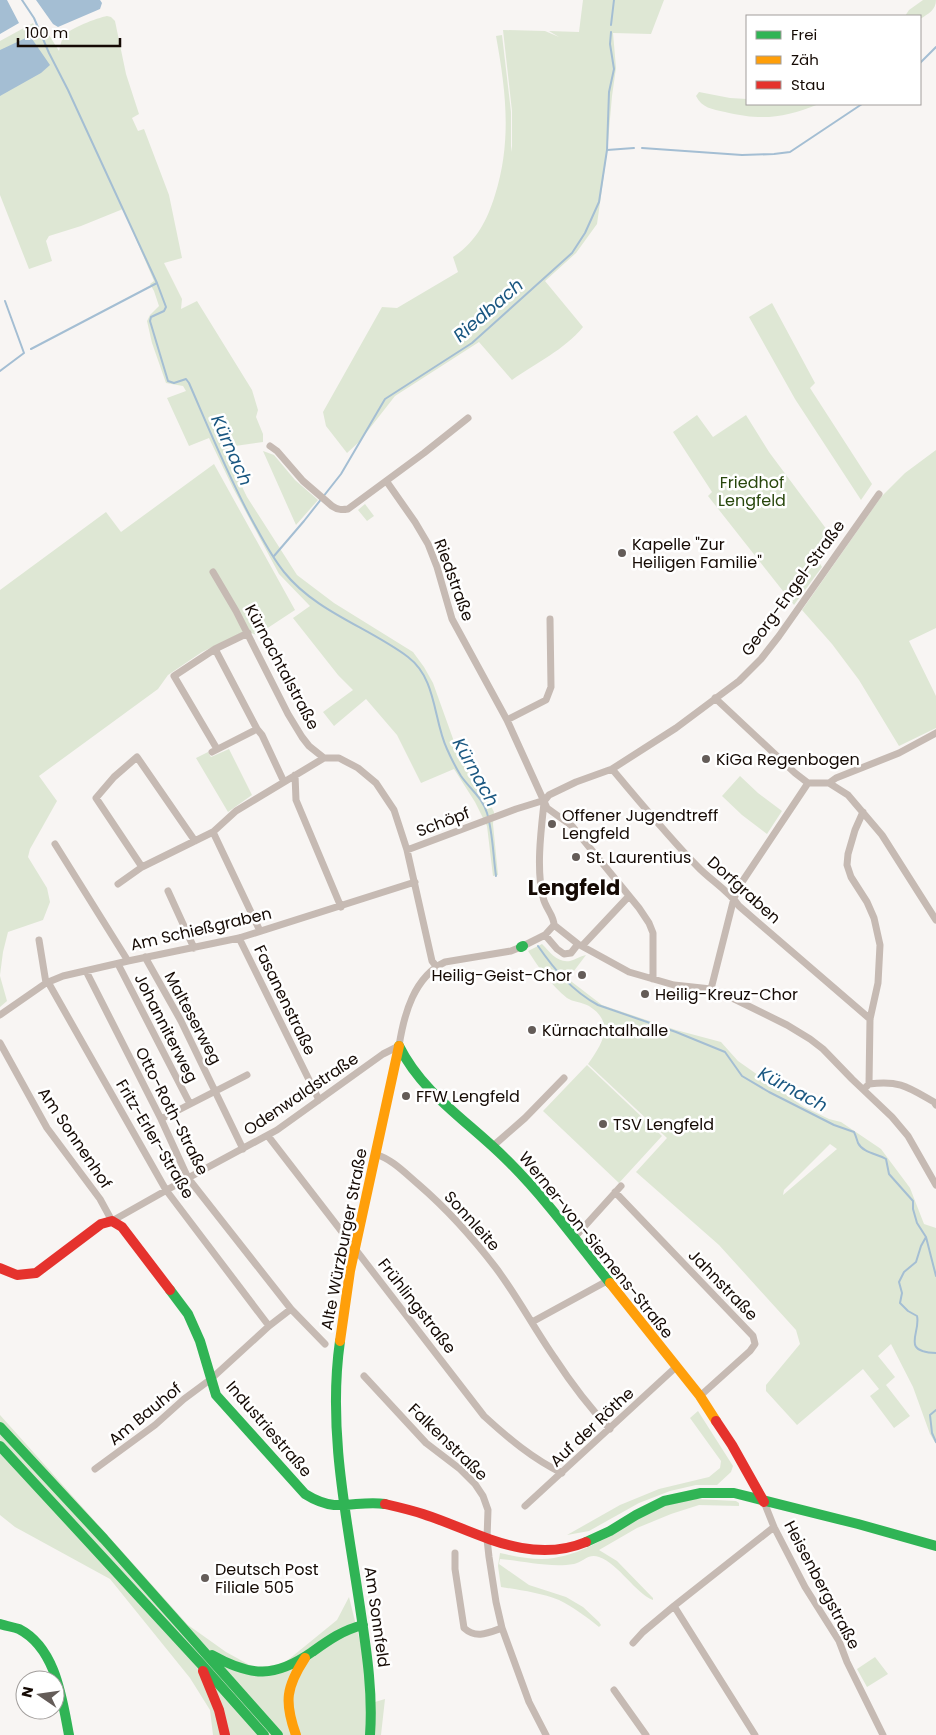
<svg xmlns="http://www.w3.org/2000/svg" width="936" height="1735" viewBox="0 0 936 1735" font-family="Poppins,sans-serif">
  <rect width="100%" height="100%" fill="#f8f5f3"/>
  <!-- green -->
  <path fill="#dee7d4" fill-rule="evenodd" d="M583,0H664L651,34L613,33L616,68L612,96L607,153L597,224L576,253L545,281L583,327C564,350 536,363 512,380L479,342L395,396L359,442L347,453L326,426L323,412L382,307L397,308L458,272L453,257C476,242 487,221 495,195C512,141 506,91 496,36L502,35L511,112V152L512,146V111L503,30L545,31L559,37L549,31L579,32Z
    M923,0H936C936,10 928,14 920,19V16H905L909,10Z
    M107,16L111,17L115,21L126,74L139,114L132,118L138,131L144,129L169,195L182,258L164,263L182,299L181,309L197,301L252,390L258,410L256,417L263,434V442L235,446L228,449L227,456L247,497L297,575L334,603L413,652L424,667L433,683L461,761L486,796L494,812L493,824L498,875L493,876L487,826L475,802L454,769L421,783L397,735L366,699L334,726L323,712L353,690L338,675L293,618L310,606L279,574L233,488L209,438L189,446L167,398L186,391L183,386L166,383L152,343L147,321L150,315L159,306L154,291L150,284L154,281L123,209L81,226L49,236L46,241L52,261L29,269L0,195V41L33,23L36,30L44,27L59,51C60,46 61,41 64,36C70,28 97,18 107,16Z
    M699,92L730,98L747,99V104H819C784,118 762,121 725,112C712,109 702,108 696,96Z
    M772,303L815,383L810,388L872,484L861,500L795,399L749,317Z
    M697,415L713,437L746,415L769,452L833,538L817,559L822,567L794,605L708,496L712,492L673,432Z
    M936,450V628L909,641L936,696V728L899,746L859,680L832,644L802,610L881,497L905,473Z
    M263,451L274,455L295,480L318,500L296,525Z
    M214,464L295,610L257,635L245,631L202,652L168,675L158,689L39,776L57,801L30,849L28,857L47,888L50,902L43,920L8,932L3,952L0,975V590L106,512L121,532Z
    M365,504L374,516L367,521L358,510Z
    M229,749L252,795L228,812L196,758L208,752L211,757Z
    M740,776L758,793L782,811L767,834L742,815L722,796Z
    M542,944C550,952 557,963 570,961C575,960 580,956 586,955L568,979L602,1005L676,1030L721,1042L738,1061L782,1092L804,1107L829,1119L841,1122L881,1149L910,1188L924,1224L936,1228V1444L930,1434L913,1387L891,1344L878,1356L895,1377L886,1385L910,1416L894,1428L870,1396L879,1389L863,1369L797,1425L766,1391V1385L800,1344L796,1330L719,1245L636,1172L667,1138L588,1064C602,1044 616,1023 589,1006C582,1002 573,1002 567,998C551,985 539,968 528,951ZM830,1144L837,1149L783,1195L784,1190Z
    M0,976L7,1001L0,1007Z
    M587,1065L662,1136L619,1183L543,1111Z
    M698,1411L733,1466L731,1472L717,1485H696L670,1491L639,1503L589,1531L567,1535L620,1505L659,1489L709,1477L720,1468L721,1461L690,1418Z
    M0,1415L188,1625L226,1652L255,1668L283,1664L337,1620L349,1597L375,1702L385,1699L381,1735H213L210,1710L190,1678L110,1579L15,1527L0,1515Z
    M696,1499L736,1501L739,1503V1506L699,1505L671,1514L637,1528L599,1550L617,1561L653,1598V1600C635,1593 619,1564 599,1557C588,1553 582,1563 574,1564C550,1568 523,1561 500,1559L499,1564L529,1585L566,1597L583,1607L599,1622L601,1625L599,1627C587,1617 573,1607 559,1600C541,1593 520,1590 501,1587L498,1566L500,1553C513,1556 528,1559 542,1559C583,1558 616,1530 651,1512C665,1505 680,1501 696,1499Z
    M875,1657L888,1674L867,1687L857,1669Z"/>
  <!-- water -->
  <path fill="#a4bed3" d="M0,0H7L19,23L0,34Z
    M36,0H100L102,3L100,9L58,27L53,24Z
    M30,36L50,65L41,73L0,96V50Z"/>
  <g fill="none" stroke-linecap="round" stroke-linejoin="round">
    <!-- stream -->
    <path stroke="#a4bed3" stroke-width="2" d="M22,0L34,18L49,53L68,90L157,283L166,307L164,311L151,317L150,321L168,381L174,383L186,379L189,383C209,429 228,476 252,520C262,538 271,556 284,572C316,612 368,627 408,657C437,679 433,719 447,749C451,758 456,768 461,776C470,789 482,797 487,813C493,833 493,855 496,876
      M611,25L614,0
      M920,63L936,47
      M642,148L742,155L774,154L790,152L862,104
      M607,150L634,148
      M31,349L157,283
      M0,371L24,353L5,301
      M274,556L304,521L341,474L385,399L472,343L572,253L585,233L599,202L607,150L609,92L614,69L610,44L611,32
      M538,946C554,969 572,991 598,1005L676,1032L725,1052L742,1076L769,1092L834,1125L854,1132C856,1136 857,1140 858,1143C863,1153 878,1154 886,1159L889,1174L913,1201V1209L917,1223L926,1237L936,1276
      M926,1237L921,1246L916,1262L904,1272L899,1282L902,1293L900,1303L908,1311L917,1316C921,1333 900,1352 936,1353
      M936,1410L930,1415L932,1433L936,1442"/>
    <!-- street -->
    <path stroke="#c6bab3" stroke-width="7" d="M270,446L277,451L303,481L332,506C338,510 342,510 348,509L424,453L468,418
      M387,482L415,522L428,544L437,567L452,619L507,720L547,808L572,826L639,908L649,923L653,933V979
      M213,572L236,611L288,714L302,737L309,746L324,758H339L358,768L376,783L394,810L407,850L432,961L436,966
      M215,649L257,729L262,735L284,782
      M715,698L795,773L808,783H829L848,795L882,835L936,920
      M507,720L546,700L551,687L550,619
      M217,749L174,676L215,649L248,633
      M212,752L257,729
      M612,769C640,802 667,835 697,866C710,880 728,890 739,906L870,1019
      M295,775L296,800L341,907
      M829,783L836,778L899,753L936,733
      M545,800L549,795L576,782L612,769L676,728L739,681L761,659L779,636L879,494
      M863,812L855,830L848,854L847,865L851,877L867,902L874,918L880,945L878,983L870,1019L869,1084L864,1089
      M55,844L128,961
      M407,850L516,809L545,800
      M142,867L96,798L114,777L137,757L195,841
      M118,884L142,867L213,832
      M168,891L194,948
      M554,925L578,944L629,972L674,985L711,989L724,994L787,1025L810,1039L823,1049L852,1079L892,1117L908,1136L936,1185
      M260,931L213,832L236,811L324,758
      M545,935L557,949L564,954L571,953L578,944
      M239,938L319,1100
      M39,940L46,983
      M523,946L545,935L554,925C554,915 545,908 543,897C536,870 541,830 544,803
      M582,946L629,896
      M145,957L181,1021L243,1149
      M118,964L190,1104
      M86,971L161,1119L188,1178L291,1309L325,1344
      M48,982L166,1190L269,1326
      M711,989L734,898L742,882L808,783
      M0,1015L46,983L63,976L128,961L239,938L415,882
      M0,1043L47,1128L100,1199L112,1221L188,1178L277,1130L383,1054L399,1046C404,1014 414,977 445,962L511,951L521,947
      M869,1084C900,1080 908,1087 934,1102L936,1105
      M161,1119L247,1075
      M268,1136L484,1416C508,1438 533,1459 562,1473
      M493,1146L525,1118L564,1078
      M375,1154C392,1159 405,1173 418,1184C447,1209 473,1238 496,1268C517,1296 534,1328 554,1357C571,1383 589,1407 610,1429
      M615,1192L753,1336L755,1344L750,1351L700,1396
      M574,1238L621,1186
      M532,1322L607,1281
      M364,1376L426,1443L460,1469L475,1484L483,1496L488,1510L487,1539L489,1557L496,1602L502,1628L529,1702L546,1735
      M95,1469L155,1425L184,1399L211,1379L269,1326L291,1309
      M764,1502L774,1527L805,1587L839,1641L847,1662L883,1735
      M525,1506L676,1367
      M455,1553V1569L464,1628C476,1639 488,1633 502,1628
      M674,1606L755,1735
      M633,1643L643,1632L674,1606L774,1527
      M614,1690L646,1735"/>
    <!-- fast -->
    <path stroke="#30b455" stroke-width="10" d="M521,947L523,946
      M399,1046C423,1095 471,1123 509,1162C546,1199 577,1242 610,1283
      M170,1290L188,1314L200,1341L216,1395L305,1494C313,1499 325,1504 334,1505C352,1506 367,1501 385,1504
      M340,1341C327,1432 348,1524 361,1614C367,1654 373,1694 370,1735
      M0,1427L104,1539L278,1735
      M0,1446L201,1664L264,1735
      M586,1542L610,1531L636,1515L664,1501L701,1493H734L858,1524L936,1546
      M0,1624C6,1626 13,1627 19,1629C56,1648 62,1699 69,1735
      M212,1655C251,1677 275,1678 312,1652C329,1640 343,1630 363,1625"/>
    <!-- slow -->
    <path stroke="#ff9f0a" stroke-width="10" d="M610,1283L700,1396L716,1421
      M340,1341L350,1271L399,1046
      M296,1735C284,1702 286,1687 305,1658"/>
    <!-- jam -->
    <path stroke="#e5322d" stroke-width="10" d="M0,1268L17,1275L36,1273L101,1224L112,1221L122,1227L170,1290
      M716,1421L732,1445L764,1502
      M385,1504C398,1507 411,1510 423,1514C476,1531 528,1566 586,1542
      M203,1671L219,1710L225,1735"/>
  </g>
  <!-- markers -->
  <g fill="#645c58" stroke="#fff" stroke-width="2">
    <circle cx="622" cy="553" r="5"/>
    <circle cx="706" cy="759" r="5"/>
    <circle cx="552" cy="824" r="5"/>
    <circle cx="576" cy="857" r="5"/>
    <circle cx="582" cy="975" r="5"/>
    <circle cx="645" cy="994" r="5"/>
    <circle cx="532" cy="1030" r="5"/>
    <circle cx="406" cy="1096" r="5"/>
    <circle cx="603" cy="1124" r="5"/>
    <circle cx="205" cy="1578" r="5"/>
  </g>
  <g text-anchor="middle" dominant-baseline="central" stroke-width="5" stroke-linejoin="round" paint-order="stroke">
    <!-- park labels -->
    <g font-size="16" fill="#28470c" stroke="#fff">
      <text x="752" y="482">Friedhof<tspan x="752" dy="18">Lengfeld</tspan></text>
    </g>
    <!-- poi labels -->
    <g font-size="16" fill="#150a04" stroke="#fff" text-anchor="start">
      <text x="632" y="544">Kapelle "Zur<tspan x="632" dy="18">Heiligen Familie"</tspan></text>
      <text x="716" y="759">KiGa Regenbogen</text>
      <text x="562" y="815">Offener Jugendtreff<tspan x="562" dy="18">Lengfeld</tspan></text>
      <text x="586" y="857">St. Laurentius</text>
      <text x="572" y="975" text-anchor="end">Heilig-Geist-Chor</text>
      <text x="655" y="994">Heilig-Kreuz-Chor</text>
      <text x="542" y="1030">Kürnachtalhalle</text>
      <text x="416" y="1096">FFW Lengfeld</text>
      <text x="613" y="1124">TSV Lengfeld</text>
      <text x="215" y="1569">Deutsch Post<tspan x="215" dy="18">Filiale 505</tspan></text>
    </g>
    <!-- street labels -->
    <g font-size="16" fill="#150a04" stroke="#fff">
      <text transform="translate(454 580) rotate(70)">Riedstraße</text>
      <text transform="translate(793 588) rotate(-54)">Georg-Engel-Straße</text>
      <text transform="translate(282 667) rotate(62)">Kürnachtalstraße</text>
      <text transform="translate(443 822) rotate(-21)">Schöpf</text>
      <text transform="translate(744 890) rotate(42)">Dorfgraben</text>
      <text transform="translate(201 929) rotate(-13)">Am Schießgraben</text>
      <text transform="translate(285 1000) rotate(64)">Fasanenstraße</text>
      <text transform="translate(193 1018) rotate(62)">Malteserweg</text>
      <text transform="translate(166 1028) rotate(63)">Johanniterweg</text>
      <text transform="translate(301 1094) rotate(-34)">Odenwaldstraße</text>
      <text transform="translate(172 1111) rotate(63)">Otto-Roth-Straße</text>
      <text transform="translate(75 1138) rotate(56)">Am Sonnenhof</text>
      <text transform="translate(155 1139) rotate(59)">Fritz-Erler-Straße</text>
      <text transform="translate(472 1221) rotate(48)">Sonnleite</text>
      <text transform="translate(344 1239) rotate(-79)">Alte Würzburger Straße</text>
      <text transform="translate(596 1245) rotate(51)">Werner-von-Siemens-Straße</text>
      <text transform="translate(723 1285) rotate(46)">Jahnstraße</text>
      <text transform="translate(417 1306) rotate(52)">Frühlingstraße</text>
      <text transform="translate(145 1414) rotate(-39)">Am Bauhof</text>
      <text transform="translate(592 1427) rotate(-43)">Auf der Röthe</text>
      <text transform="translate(269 1429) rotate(49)">Industriestraße</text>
      <text transform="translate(448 1442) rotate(44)">Falkenstraße</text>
      <text transform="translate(822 1585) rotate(62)">Heisenbergstraße</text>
      <text transform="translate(377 1617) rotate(82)">Am Sonnfeld</text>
    </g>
    <!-- water labels -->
    <g font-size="18" font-style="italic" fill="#1a5781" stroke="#fff">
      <text transform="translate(488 310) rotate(-41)">Riedbach</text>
      <text transform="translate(232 450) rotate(66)">Kürnach</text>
      <text transform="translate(476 772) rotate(61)">Kürnach</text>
      <text transform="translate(793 1089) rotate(28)">Kürnach</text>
    </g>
    <!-- district labels -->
    <g font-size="21" font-weight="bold" fill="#150a04" stroke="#fff">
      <text x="574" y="887">Lengfeld</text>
    </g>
  </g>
  <!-- legend -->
  <rect x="746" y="15" width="175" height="90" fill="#ffffff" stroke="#a19d9b"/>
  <rect x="756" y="31" width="25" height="8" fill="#30b455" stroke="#a19d9b"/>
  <text x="791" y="40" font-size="15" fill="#150a04">Frei</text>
  <rect x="756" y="56" width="25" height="8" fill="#ff9f0a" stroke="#a19d9b"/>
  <text x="791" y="65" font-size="15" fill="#150a04">Zäh</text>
  <rect x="756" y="81" width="25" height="8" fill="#e5322d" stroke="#a19d9b"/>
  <text x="791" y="90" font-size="15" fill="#150a04">Stau</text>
  <!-- north arrow -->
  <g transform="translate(40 1695) rotate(283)"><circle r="24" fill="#ffffff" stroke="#a19d9b"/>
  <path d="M0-4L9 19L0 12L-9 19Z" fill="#645c58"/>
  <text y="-8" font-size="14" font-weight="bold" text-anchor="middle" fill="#150a04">N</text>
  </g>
  <!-- scale -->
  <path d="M18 38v8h102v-8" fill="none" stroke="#150a04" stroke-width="2.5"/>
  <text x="25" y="38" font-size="15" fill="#150a04" stroke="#ffffff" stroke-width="4" paint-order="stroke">100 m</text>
</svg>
